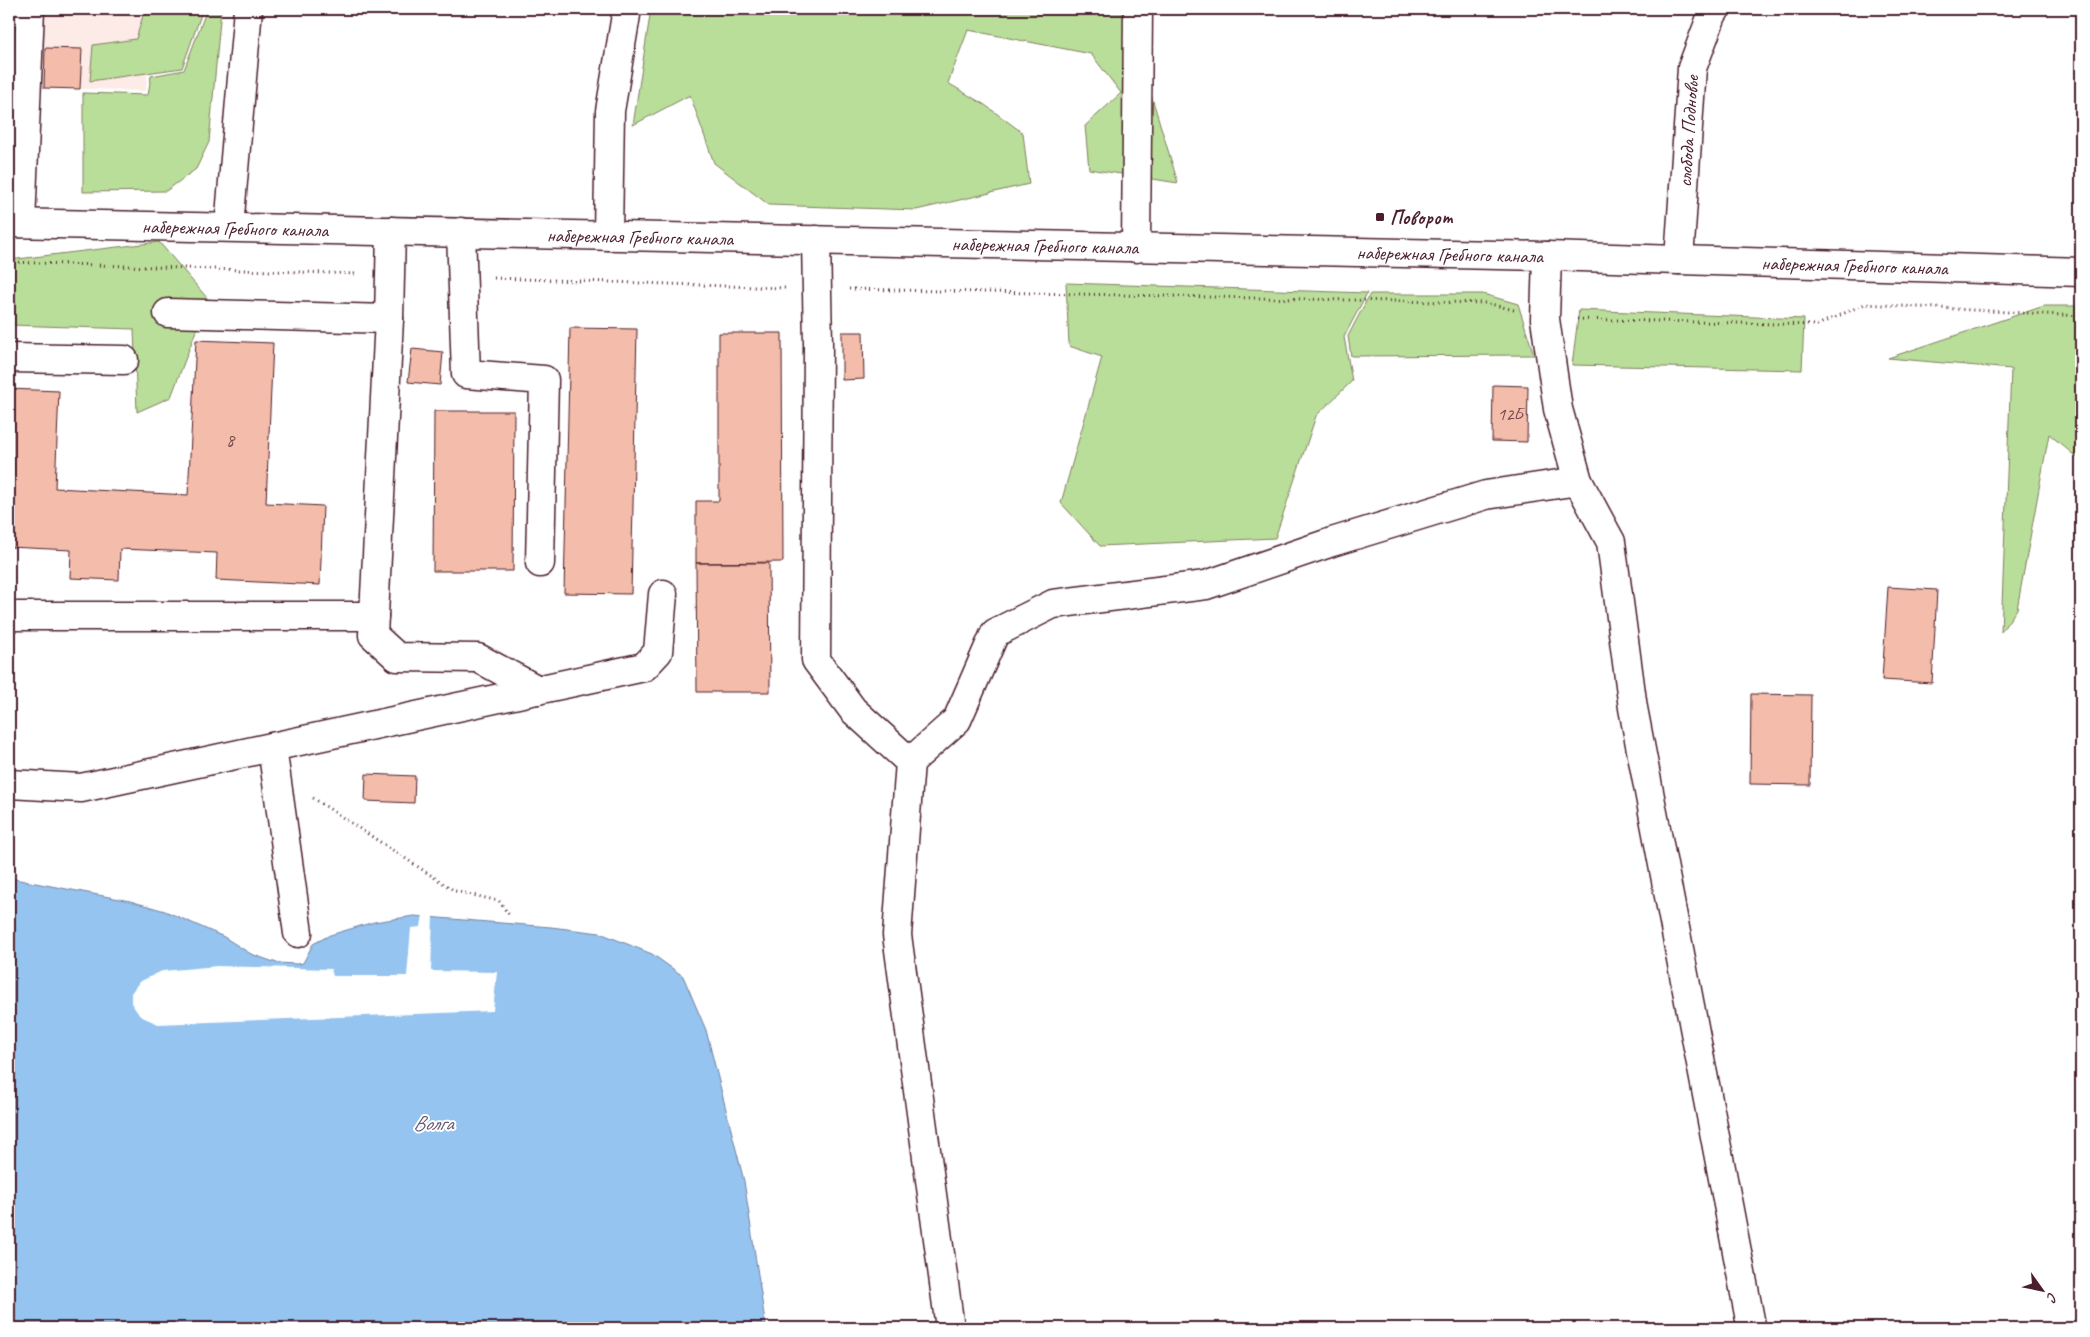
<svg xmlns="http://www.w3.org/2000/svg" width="2090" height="1337" viewBox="0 0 2090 1337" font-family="Caveat,sans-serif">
  <rect width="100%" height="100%" fill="#fff"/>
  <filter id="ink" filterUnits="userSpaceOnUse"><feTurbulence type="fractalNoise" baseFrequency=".02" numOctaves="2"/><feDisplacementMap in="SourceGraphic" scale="10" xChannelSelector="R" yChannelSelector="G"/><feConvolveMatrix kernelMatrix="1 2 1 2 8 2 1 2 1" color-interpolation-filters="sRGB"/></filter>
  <g filter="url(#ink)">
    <!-- built -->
    <path fill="#fcebe6" d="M9,9H153L146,91L9,86Z"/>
    <!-- green -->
    <path fill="#b9de99" stroke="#827e62" d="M145,9H203L182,68L90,81L93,45L136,39Z
      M207,9H221L209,142L196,169L166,191L83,192V93L148,95L151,76L184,70Z
      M651,9H1125L1178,183L1089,169L1085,126L1121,93L1091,54L968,30L948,83L985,105L1023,133L1029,184L916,210L769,205L714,163L690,95L633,125Z
      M159,242L208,299L171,397L137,412L134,329L9,325V260Z
      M1066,283L1367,293L1344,337L1352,381L1316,416L1275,538L1100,546L1061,503L1102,357L1069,346Z
      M1370,294H1483L1518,304L1534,355L1351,356L1348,336Z
      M2044,306H2081V461L2049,434L2017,609L2001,632L2011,369L1888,358Z
      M1579,310L1804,319L1802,370L1572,365Z"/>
    <!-- water -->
    <path fill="#94c4ef" stroke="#7682a1" d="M9,878L130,901L165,911L224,937L251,954L277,963L297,964L303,963L313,944L330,935L374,922L414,916L551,927L600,933L652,954L683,976L706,1030L744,1181L766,1328H9Z"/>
    <!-- pier -->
    <path fill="#fff" d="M423,914L433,915L431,971L497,972L493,1011L158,1024L140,1016L131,1003V993L139,982L162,971L217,966L331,969L333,976H407L411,928L421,927Z"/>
    <!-- building -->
    <path fill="#f4bcaa" stroke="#4a1f2b" d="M45,48L82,49L80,89L44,88Z
      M570,328L637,329L631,594L564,593Z
      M842,332H863L864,379L842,380Z
      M719,333H782L783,562L696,563V501H719Z
      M196,340L273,343L266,503L323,506L320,585L216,580L217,553L120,549L119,580L70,578L71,550L9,547V389L59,391L55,488L188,495Z
      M412,349L443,352L440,385L408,382Z
      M1493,385L1528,386L1527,442L1492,441Z
      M434,411H514L513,571H433Z
      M696,563H769L770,692H697Z
      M1888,587L1937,590L1932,683L1882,680Z
      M1751,694L1811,695L1810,785L1750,784Z
      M366,774L415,776L414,803L365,801Z"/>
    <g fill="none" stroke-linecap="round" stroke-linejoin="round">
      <!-- minor casing -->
      <g stroke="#4a1f2b" stroke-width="31">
        <g id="minor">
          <path id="s1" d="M9,223L1547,256L2081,272"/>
          <path d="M21,223L30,9"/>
          <path d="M229,227L248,9"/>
          <path d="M461,232L466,374L544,380L540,563"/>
          <path d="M608,236L610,111L627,9"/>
          <path d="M816,240L818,344L816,660L853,710L910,762L897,935L950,1328"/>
          <path d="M1136,248L1138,9"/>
          <path d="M1547,256L1545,319L1558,409L1578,481L1611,542L1633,708L1751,1325"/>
          <path id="s2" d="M1679,260L1692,68L1712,15L1716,9"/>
          <path d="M168,313L389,319L391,231"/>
          <path d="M389,319L373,635L397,657L478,658L538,690"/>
          <path d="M9,358L124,360"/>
          <path d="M9,616H374"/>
          <path d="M272,747L298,933"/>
          <path d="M910,762L957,720L995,633L1053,604L1206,585L1332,542L1486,495L1578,481"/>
          <path d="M9,784L81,788L644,667L658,652L663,594"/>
        </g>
      </g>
      <!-- path -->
      <path stroke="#4a1f2b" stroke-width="3" stroke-dasharray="1 4" stroke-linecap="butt" d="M9,262L358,274
        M494,278L785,288
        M849,289L1487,303L1514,310
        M1577,319L1817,325L1865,304L2081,316
        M313,798L455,891L499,901L509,915"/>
      <!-- minor -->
      <use href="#minor" stroke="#fff" stroke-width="28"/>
    </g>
  </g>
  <!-- markers -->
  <rect fill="#4a1f2b" stroke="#fff" stroke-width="2" x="1375" y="212" width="10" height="10" rx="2.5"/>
  <g text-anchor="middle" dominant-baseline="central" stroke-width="4" stroke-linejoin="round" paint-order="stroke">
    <!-- number labels -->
    <g font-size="18" fill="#74464b">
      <text x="1510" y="414">12Б</text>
      <text x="230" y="440">8</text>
    </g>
    <!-- street labels -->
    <g font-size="20" fill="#4a1f2b" stroke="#fff">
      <text stroke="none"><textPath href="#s2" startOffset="129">слобода Подновье</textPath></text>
      <text stroke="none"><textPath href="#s1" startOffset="226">набережная Гребного канала</textPath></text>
      <text stroke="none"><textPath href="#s1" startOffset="631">набережная Гребного канала</textPath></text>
      <text stroke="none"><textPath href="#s1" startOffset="1036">набережная Гребного канала</textPath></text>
      <text stroke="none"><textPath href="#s1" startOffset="1441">набережная Гребного канала</textPath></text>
      <text stroke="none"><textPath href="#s1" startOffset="1846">набережная Гребного канала</textPath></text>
    </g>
    <!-- poi labels -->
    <g font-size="20" font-weight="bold" fill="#4a1f2b" stroke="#fff" text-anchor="start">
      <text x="1390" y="217">Поворот</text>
    </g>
    <!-- water labels -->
    <g font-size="21" font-style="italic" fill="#645970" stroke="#fff">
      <text x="433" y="1123">Волга</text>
    </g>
  </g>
  <!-- margin -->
  <rect width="2090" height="1337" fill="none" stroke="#fff" stroke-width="30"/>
  <rect x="15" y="15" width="2060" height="1307" fill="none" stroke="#4a1f2b" stroke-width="2" filter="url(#ink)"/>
  <!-- north arrow -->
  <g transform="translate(2042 1290) rotate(123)" stroke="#ffffff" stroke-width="4" paint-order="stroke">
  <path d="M0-4L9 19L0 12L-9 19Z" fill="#4a1f2b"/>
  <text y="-8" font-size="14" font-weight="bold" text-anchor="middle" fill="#4a1f2b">С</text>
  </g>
</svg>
